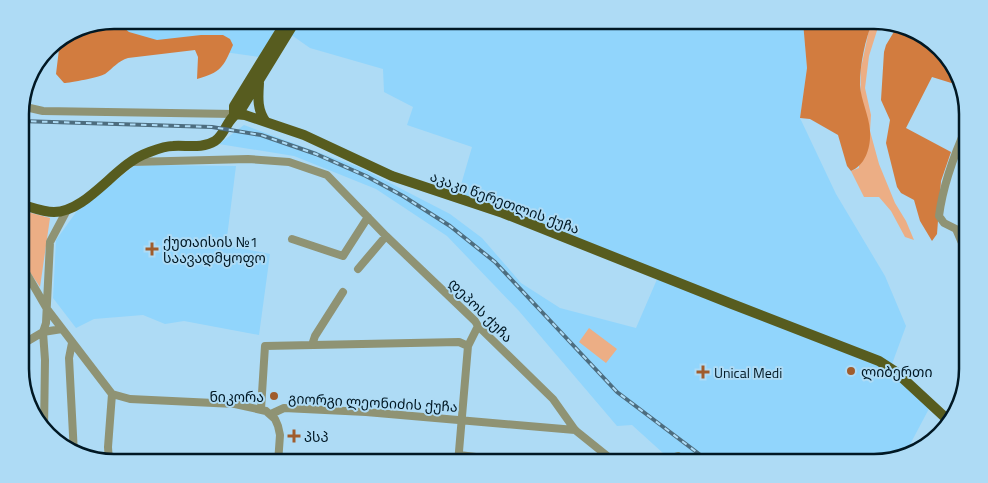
<svg xmlns="http://www.w3.org/2000/svg" width="988" height="483" viewBox="0 0 988 483" font-family="'Titillium Web','Noto Sans Georgian',sans-serif">
  <rect width="100%" height="100%" fill="#aedbf5"/>
  <!-- built -->
  <path fill="#91d5fc" d="M114,20H281L259,57L196,48L93,28Z
    M299,20H800L803,22L807,68L800,118L836,194L885,276L906,326L892,364L932,403L905,454L880,463H674L632,425L617,426L519,311L447,236L376,189L294,156L219,144L244,125L361,168L450,214L482,238L521,283L560,308L636,328L658,277L458,195L472,147L407,125L413,107L384,92L383,69L310,48L290,34Z
    M155,165L236,166L226,245L270,254L259,335L184,321L165,324L143,315L94,319L76,328L53,298L56,240L77,211L134,166Z"/>
  <!-- green -->
  <path fill="#ecae85" d="M873,20L880,21L869,56L865,88L871,115L870,131L879,164L895,203L906,221L914,240L905,237L891,211L879,197H864L851,171L859,168L861,68L869,30Z
    M20,210L50,218L40,287L21,259Z
    M589,328L617,349L606,363L579,342Z"/>
  <!-- forest -->
  <path fill="#d27c3f" d="M114,20L129,32L157,40L201,35H223L230,39L233,45C223,68 221,72 197,79L198,57L195,50L128,58C118,61 113,68 105,74C100,77 70,83 64,83L56,74L60,41Z
    M800,20H873C865,40 860,64 860,85C861,101 869,115 870,131C871,146 866,165 851,171L847,166L838,135L810,119L800,118L807,68L803,22Z
    M898,25L915,30L952,61L961,86L932,77L906,128L951,152L941,181L937,234L932,241L920,221L914,200L901,193L897,187L886,143L890,120L881,100L884,52L886,45Z"/>
  <g fill="none" stroke-linecap="round" stroke-linejoin="round">
    <!-- minor -->
    <path stroke="#8f9374" stroke-width="8" d="M21,106L43,111L234,114
      M967,126C954,155 943,184 939,216L944,223L956,229L968,257
      M132,162L248,159L289,162L327,175L386,236L475,321L478,326L553,399L575,430L616,463
      M292,239L343,256L368,217
      M21,264L47,309L112,394L130,399L235,404L266,411L275,419L278,426L280,435L278,463
      M358,269L386,236
      M72,343L69,358L74,454
      M21,345L43,332L46,323L50,242L67,210
      M312,345L315,336L343,292
      M261,409L265,346L459,342L468,346
      M271,414L284,408L366,412L575,430
      M44,430L45,360L43,332L62,329
      M459,455L527,463
      M109,462L108,447L112,394
      M458,463L468,346L478,326
      M654,463L678,456L684,463"/>
    <!-- major -->
    <path stroke="#575c1f" stroke-width="10" d="M259,83C258,98 257,110 266,122
      M234,114L245,115L304,135L392,176L503,213L732,304L879,361L896,372L949,421
      M234,114V106L287,20
      M20,204C31,207 43,212 54,212C87,212 116,164 147,153C155,150 164,146 173,146C187,145 202,149 215,141C226,134 227,117 239,113L296,20"/>
    <!-- rail casing -->
    <g stroke="#4d6d7f" stroke-width="4">
      <path id="rail" d="M20,121L212,127L261,135L316,154L366,176L403,196L450,226L495,262L617,392L711,463"/>
    </g>
    <!-- rail -->
    <use href="#rail" stroke="#aedbf5" stroke-width="2" stroke-dasharray="5.5" stroke-linecap="butt"/>
  </g>
  <!-- markers -->
  <g fill="#a05c2c" stroke="#aedbf5" stroke-width="2">
    <path d="M149.5 241.5h5v5h5v5h-5v5h-5v-5h-5v-5h5z"/>
    <circle cx="851" cy="371" r="5"/>
    <path d="M700.5 364.5h5v5h5v5h-5v5h-5v-5h-5v-5h5z"/>
    <circle cx="274" cy="396" r="5"/>
    <path d="M291.5 428.5h5v5h5v5h-5v5h-5v-5h-5v-5h5z"/>
  </g>
  <g text-anchor="middle" dominant-baseline="central" stroke-width="4" stroke-linejoin="round" paint-order="stroke">
    <!-- street labels -->
    <g font-size="14" fill="#011824" stroke="#aedbf5">
      <text transform="translate(505 202) rotate(20)">აკაკი წერეთლის ქუჩა</text>
      <text transform="translate(481 310) rotate(45)">დეპოს ქუჩა</text>
      <text transform="translate(373 402) rotate(3)">გიორგი ლეონიძის ქუჩა</text>
    </g>
    <!-- poi labels -->
    <g font-size="14" fill="#011824" stroke="#aedbf5" text-anchor="start">
      <text x="163" y="241">ქუთაისის №1<tspan x="163" dy="16">საავადმყოფო</tspan></text>
      <text x="861" y="371">ლიბერთი</text>
      <text x="714" y="372">Unical Medi</text>
      <text x="264" y="396" text-anchor="end">ნიკორა</text>
      <text x="304" y="436">პსპ</text>
    </g>
  </g>
  <!-- crop -->
  <path d="M0 0H988V483H0ZM114 29H874A85 85 0 0 1 959 114V369A85 85 0 0 1 874 454H114A85 85 0 0 1 29 369V114A85 85 0 0 1 114 29Z" fill="#aedbf5" fill-rule="evenodd"/>
  <path fill="none" stroke="#011824" stroke-width="2.5" d="M114 29H874A85 85 0 0 1 959 114V369A85 85 0 0 1 874 454H114A85 85 0 0 1 29 369V114A85 85 0 0 1 114 29Z"/>
</svg>
